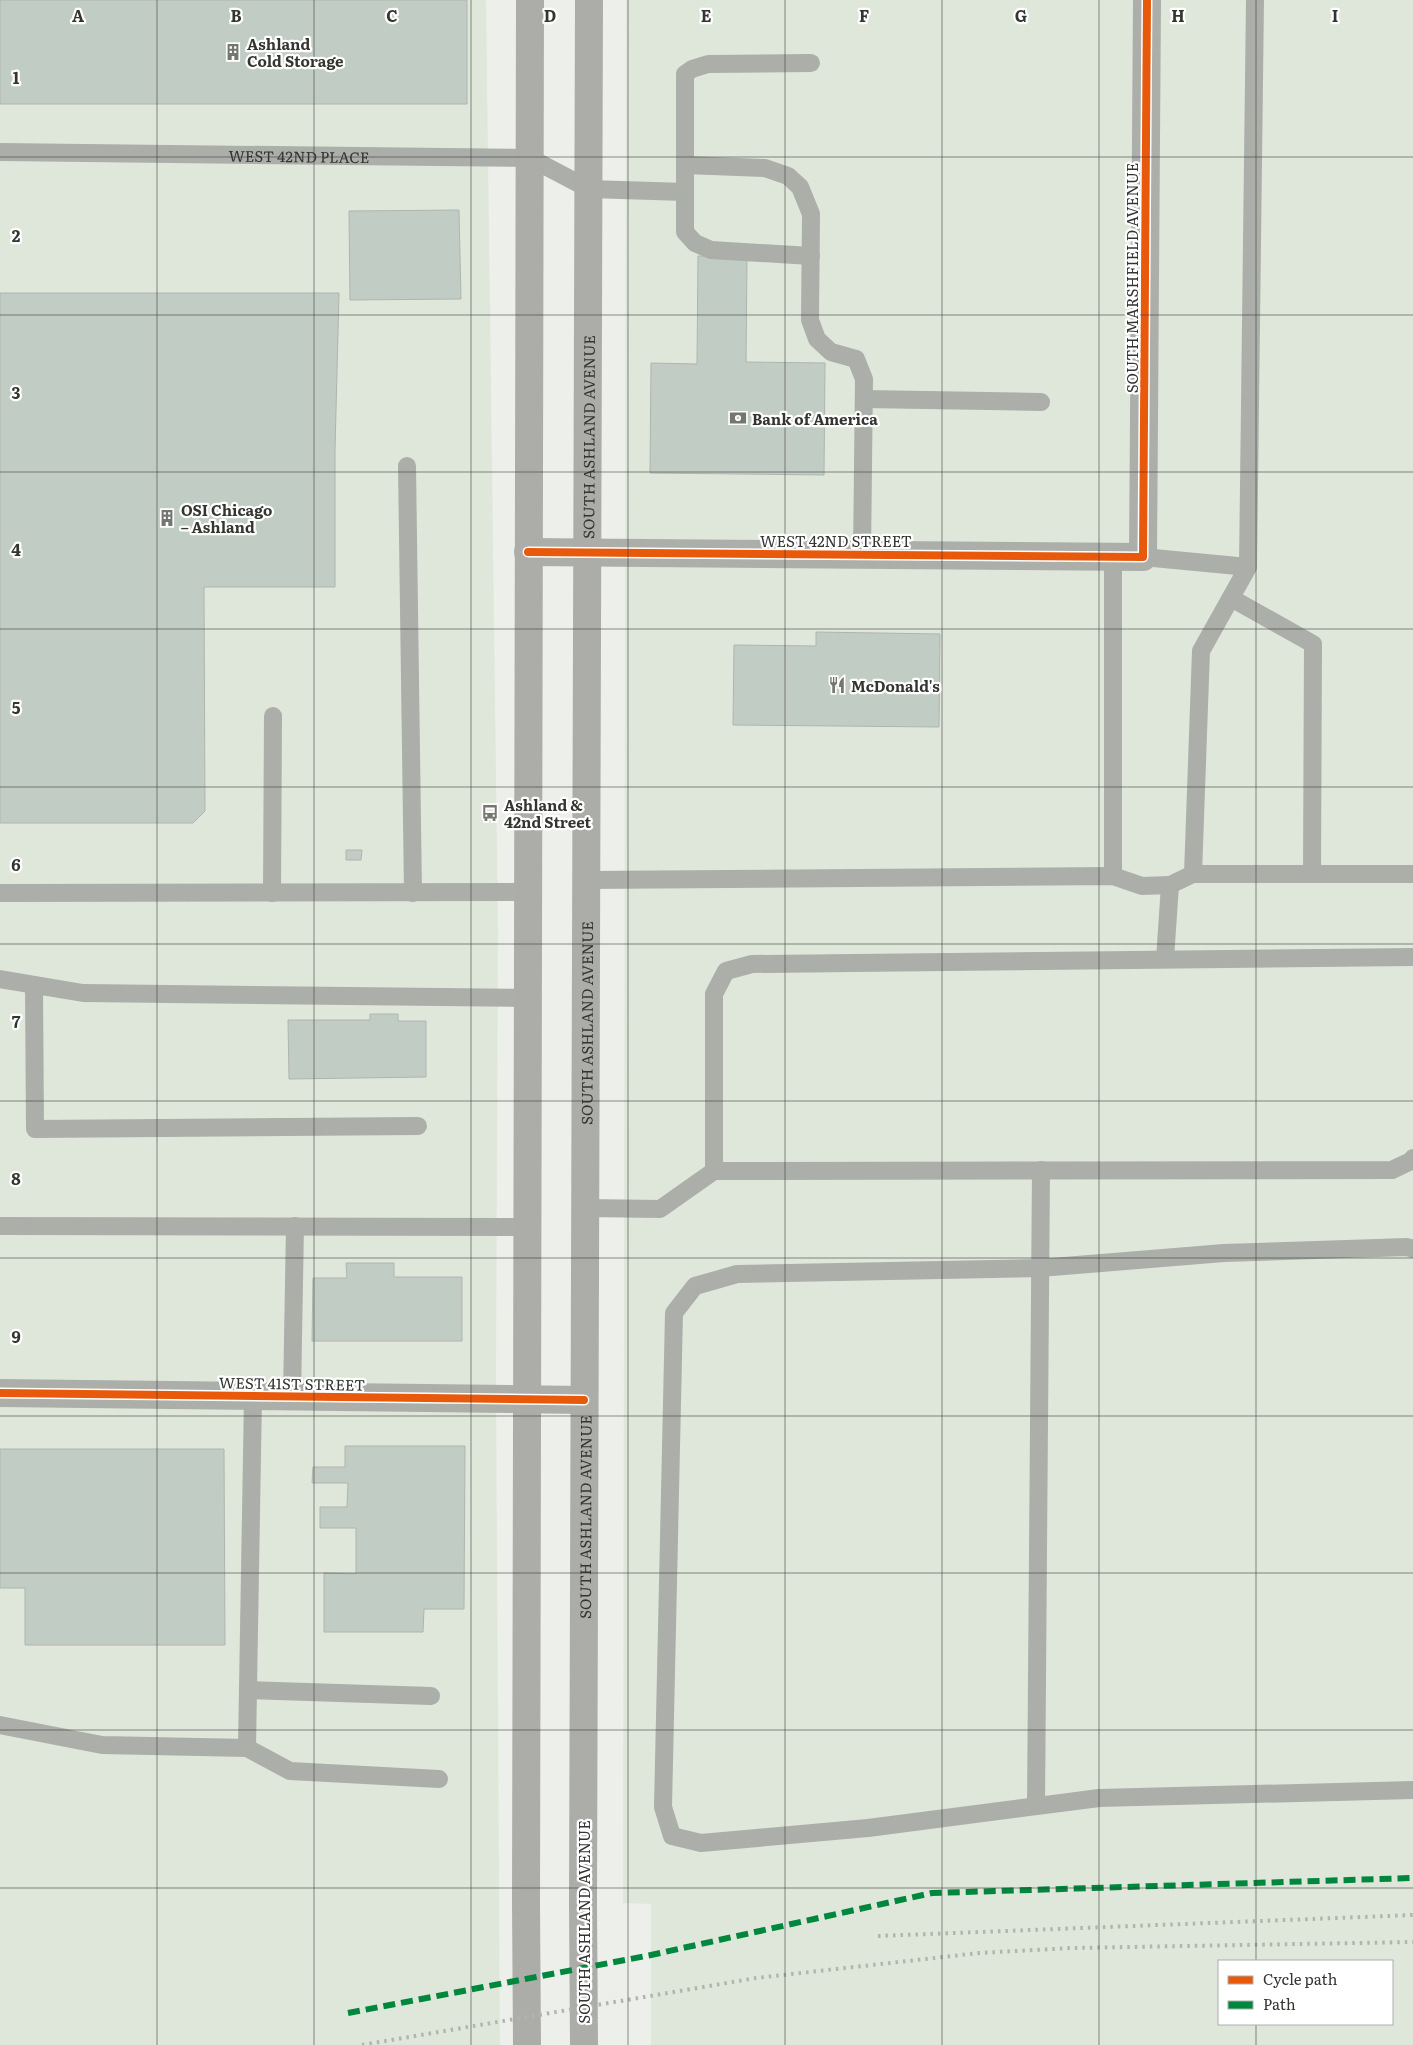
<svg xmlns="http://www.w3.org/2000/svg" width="1413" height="2045" viewBox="0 0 1413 2045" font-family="Literata,serif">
  <rect width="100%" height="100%" fill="#edf0ea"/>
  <!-- built -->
  <path fill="#dfe7da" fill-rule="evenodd" d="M0,0H486L498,930L496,1384L500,2045H0Z
    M626,0H1413V2045H651V1904L623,1903ZM1219,1961H1392V2024H1219Z"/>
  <!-- building -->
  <path fill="#c1cdc4" stroke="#b0b4b0" d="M0,0H467V104H0Z
    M459,210L461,299L350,300L349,211Z
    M698,256L747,257L746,362L825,363L824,475L650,473L651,363L697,364Z
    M0,293H339L335,450V587H204L205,811L193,823H0Z
    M816,632L940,634L939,727L733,725L734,645L816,646Z
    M346,850H362L361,860H346Z
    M370,1014H398V1021H426V1077L289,1079L288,1020H370Z
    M346,1263H394V1277H462V1341H312L313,1278H347Z
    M345,1446H465L464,1609H424L423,1632H324V1573L356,1574V1528H320V1507H347L348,1483H312L313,1467H345Z
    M0,1449H224L225,1645H25V1588H0Z"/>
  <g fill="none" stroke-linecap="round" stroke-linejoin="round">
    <!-- service -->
    <g stroke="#acaeaa" stroke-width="18">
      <path id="s1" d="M0,152L530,158L589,189L685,192"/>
      <path d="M685,165L765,168L788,176L800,187L811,214L810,320L817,339L831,352L856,359L864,379L862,554"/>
      <path d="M811,256L711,250L695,243L685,232V74L692,69L708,64L811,63"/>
      <path d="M864,399L1041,402"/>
      <path d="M407,466L413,893"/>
      <path d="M1113,557V876"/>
      <path d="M1143,557L1248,567"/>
      <path d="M1231,598L1313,644L1312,874"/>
      <path d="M1193,874H1413"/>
      <path d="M586,880L1113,876L1142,886L1170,885"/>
      <path d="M0,893L528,892"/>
      <path d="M272,893L273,716"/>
      <path d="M1413,957L752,964L726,971L714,994V1171L1392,1170L1411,1161L1413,1158"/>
      <path d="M1165,959L1170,885L1193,874L1201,651L1248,567L1255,0"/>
      <path d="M0,979L83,993L528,998"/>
      <path d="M34,985L35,1129L418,1126"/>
      <path d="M585,1208L660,1209L714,1171"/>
      <path d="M0,1226L527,1227"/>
      <path d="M1413,1249L1407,1247L1224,1253L1040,1268L737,1274L695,1286L674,1313L663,1807L672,1836L701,1843L868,1828L1099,1798L1413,1790"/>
      <path d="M292,1396L295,1226"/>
      <path d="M248,1690L431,1696"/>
      <path d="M0,1725L102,1745L247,1748L253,1396"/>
      <path d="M247,1748L290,1771L439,1779"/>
      <path d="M1036,1806L1041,1170"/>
    </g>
    <!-- minor -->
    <path stroke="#acaeaa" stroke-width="28" d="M528,552L1143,557L1147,0
      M0,1393L584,1400"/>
    <!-- secondary -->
    <g stroke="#acada9" stroke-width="28">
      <path d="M527,2045L526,1904L530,0"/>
      <path id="s2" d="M584,2045L583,1904L589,0"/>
    </g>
    <!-- rail -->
    <path stroke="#b2b4af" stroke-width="4" stroke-dasharray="2.5 5" stroke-linecap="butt" d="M878,1936L1413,1915
      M362,2045L756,1978L979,1953L1071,1948L1413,1942"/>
    <!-- quiet -->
    <path stroke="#00873e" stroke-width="6" stroke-dasharray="12 6" stroke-linecap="butt" d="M348,2013L651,1955L932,1893L1413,1878"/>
    <!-- cycleway casing -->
    <g stroke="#fff" stroke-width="11">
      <path id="cycleway" d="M528,552L1143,557L1147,0
        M0,1393L584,1400"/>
    </g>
    <!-- cycleway -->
    <use href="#cycleway" stroke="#e8590c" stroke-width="8"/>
  </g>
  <!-- grid -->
  <path fill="none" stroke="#333531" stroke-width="1" stroke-opacity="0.55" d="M157,0V2045M314,0V2045M471,0V2045M628,0V2045M785,0V2045M942,0V2045M1099,0V2045M1256,0V1961M0,157H1413M0,315H1413M0,472H1413M0,629H1413M0,787H1413M0,944H1413M0,1101H1413M0,1258H1413M0,1416H1413M0,1573H1413M0,1730H1413M0,1888H1413M1256,2024V2045"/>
  <!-- icons -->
  <defs>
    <g id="building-bare" transform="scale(1.35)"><path d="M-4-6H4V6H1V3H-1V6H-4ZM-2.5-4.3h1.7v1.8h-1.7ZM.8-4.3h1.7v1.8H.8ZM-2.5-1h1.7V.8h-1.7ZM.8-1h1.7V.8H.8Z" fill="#747672" stroke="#fff" stroke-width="2.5" paint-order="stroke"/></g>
    <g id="bank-bare" transform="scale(1.35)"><path d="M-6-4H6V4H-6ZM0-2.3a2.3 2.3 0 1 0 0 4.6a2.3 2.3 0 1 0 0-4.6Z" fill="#747672" stroke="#fff" stroke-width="2.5" paint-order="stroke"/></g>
    <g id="restaurant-bare" transform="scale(1.35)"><path d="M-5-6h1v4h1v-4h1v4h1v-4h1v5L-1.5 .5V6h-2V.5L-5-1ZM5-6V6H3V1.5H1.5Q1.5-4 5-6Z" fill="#747672" stroke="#fff" stroke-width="2.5" paint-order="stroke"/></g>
    <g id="bus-bare" transform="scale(1.35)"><path d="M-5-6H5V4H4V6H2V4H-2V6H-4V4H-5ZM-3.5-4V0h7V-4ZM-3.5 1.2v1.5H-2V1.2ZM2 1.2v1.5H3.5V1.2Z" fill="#747672" stroke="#fff" stroke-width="2.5" paint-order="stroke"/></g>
  </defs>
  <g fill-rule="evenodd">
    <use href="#building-bare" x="233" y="52"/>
    <use href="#bank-bare" x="738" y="418"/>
    <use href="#building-bare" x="167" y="518"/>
    <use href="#restaurant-bare" x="837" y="685"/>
    <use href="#bus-bare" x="490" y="813"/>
  </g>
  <g text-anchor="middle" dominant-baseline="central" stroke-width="4.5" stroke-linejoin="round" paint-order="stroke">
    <!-- poi labels -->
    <g font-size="15" font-weight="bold" fill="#333531" stroke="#fff" text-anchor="start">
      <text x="247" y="43">Ashland<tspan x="247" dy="17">Cold Storage</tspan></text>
      <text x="752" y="418">Bank of America</text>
      <text x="181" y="509">OSI Chicago<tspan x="181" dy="17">– Ashland</tspan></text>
      <text x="851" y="685">McDonald's</text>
      <text x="504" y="804">Ashland &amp;<tspan x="504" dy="17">42nd Street</tspan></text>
    </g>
    <!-- street labels -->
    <g font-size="15" fill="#333531" stroke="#fff">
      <text stroke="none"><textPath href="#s1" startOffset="299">WEST 42ND PLACE</textPath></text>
      <text transform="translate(1131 278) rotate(-90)">SOUTH MARSHFIELD AVENUE</text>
      <text stroke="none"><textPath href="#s2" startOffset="1608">SOUTH ASHLAND AVENUE</textPath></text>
      <text x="836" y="540">WEST 42ND STREET</text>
      <text stroke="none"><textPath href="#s2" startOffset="1022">SOUTH ASHLAND AVENUE</textPath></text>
      <text transform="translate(292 1383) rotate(1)">WEST 41ST STREET</text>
      <text stroke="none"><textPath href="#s2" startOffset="528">SOUTH ASHLAND AVENUE</textPath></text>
      <text transform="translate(583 1922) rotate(-90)">SOUTH ASHLAND AVENUE</text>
    </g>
  </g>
  <g font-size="16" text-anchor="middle" font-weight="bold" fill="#333531" stroke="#fff" stroke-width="4.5" stroke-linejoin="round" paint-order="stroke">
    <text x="78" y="22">A</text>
    <text x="236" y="22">B</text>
    <text x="392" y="22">C</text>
    <text x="550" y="22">D</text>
    <text x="706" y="22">E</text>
    <text x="864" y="22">F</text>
    <text x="1021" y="22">G</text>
    <text x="1178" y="22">H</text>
    <text x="1335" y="22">I</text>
    <text x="16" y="84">1</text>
    <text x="16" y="242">2</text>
    <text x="16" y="399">3</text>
    <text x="16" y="556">4</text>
    <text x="16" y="714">5</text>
    <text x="16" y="871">6</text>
    <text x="16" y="1028">7</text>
    <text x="16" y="1185">8</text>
    <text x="16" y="1343">9</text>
  </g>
  <!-- legend -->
  <rect x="1218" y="1960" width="175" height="65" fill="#ffffff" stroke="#adaead"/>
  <rect x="1228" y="1976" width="25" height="8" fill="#e8590c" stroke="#adaead"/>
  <text x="1263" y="1985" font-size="15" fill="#333531">Cycle path</text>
  <rect x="1228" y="2001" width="25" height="8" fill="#00873e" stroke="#adaead"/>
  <text x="1263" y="2010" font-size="15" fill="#333531">Path</text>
</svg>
